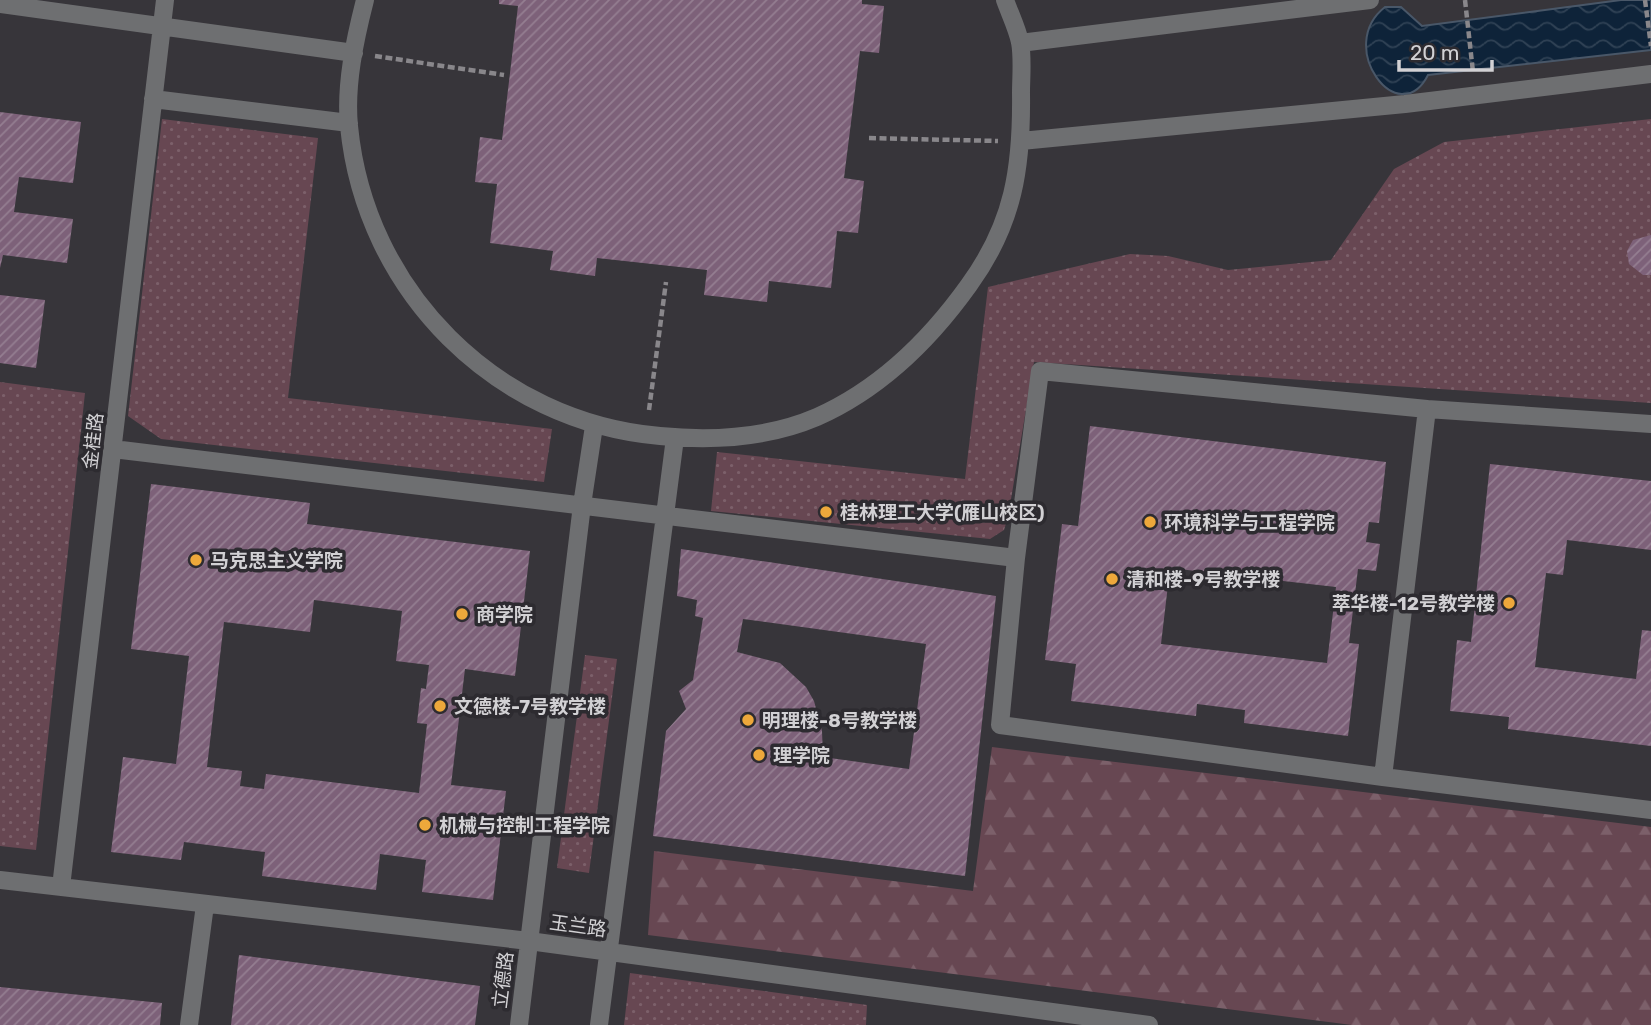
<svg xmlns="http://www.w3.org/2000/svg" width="1651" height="1025" viewBox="0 0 1651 1025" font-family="Rubik,'Noto Sans SC',sans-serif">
  <defs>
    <pattern id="grass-dots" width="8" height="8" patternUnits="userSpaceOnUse" patternTransform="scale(1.75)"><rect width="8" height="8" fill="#674752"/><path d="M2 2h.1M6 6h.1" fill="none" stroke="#7c606a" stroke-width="1.8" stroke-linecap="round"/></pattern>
    <pattern id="forest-firs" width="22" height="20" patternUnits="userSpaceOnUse" patternTransform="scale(1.75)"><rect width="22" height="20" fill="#674752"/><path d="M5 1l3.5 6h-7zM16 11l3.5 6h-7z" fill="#7c606a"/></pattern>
    <pattern id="water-waves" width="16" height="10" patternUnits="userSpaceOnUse" patternTransform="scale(1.75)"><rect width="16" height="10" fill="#0e2339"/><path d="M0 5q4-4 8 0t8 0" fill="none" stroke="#304255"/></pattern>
    <pattern id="building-hatch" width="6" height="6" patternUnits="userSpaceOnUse" patternTransform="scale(1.75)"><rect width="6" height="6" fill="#7d6179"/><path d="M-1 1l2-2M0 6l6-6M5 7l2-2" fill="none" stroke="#947e91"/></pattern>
  </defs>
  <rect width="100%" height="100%" fill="#37353a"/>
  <!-- grass -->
  <path fill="url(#grass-dots)" d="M162,119L318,138L288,398L552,429L544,482L161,439L128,416Z
    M1651,119V403L1034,362L1008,517L1004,530L990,539L711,511L717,452L965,479L988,287L1130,254L1168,256L1228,270L1331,260L1394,169L1444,142Z
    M0,382L85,393L36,850L0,846Z
    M585,655L617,659L589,873L557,868Z
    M630,973L867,1005L866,1025H624Z"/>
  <!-- forest -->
  <path fill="url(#forest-firs)" d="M992,747L1651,827V1025H1352L648,935L654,851L973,891Z"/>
  <!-- water -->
  <path fill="url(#water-waves)" stroke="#495768" stroke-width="2" d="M1621,0H1651V50L1428,75C1399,132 1334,47 1385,7H1401L1422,26Z"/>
  <!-- building -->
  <path fill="url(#building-hatch)" fill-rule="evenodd" d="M499,0H862V4L884,6L879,53L860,51L844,178L864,181L858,233L837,231L831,288L769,281L767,302L704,295L707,270L597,258L595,276L550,270L553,251L490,243L497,184L475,182L480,137L502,140L518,6L499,4Z
    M0,112L81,122L73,183L19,177L14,212L73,219L67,263L3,255L0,268Z
    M1651,235V275H1643L1629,264L1627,251L1633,240Z
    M0,295L45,300L36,368L0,363Z
    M1090,426L1386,462L1379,523L1369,522L1366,542L1380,544L1376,571L1358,569L1349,643L1359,644L1348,736L1244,723L1245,710L1197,704L1196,716L1071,701L1076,664L1045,660L1062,524L1078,526ZM1170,568L1336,587L1327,663L1161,644Z
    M1490,464L1651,481V550L1567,540L1563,575L1546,573L1535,667L1636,679L1642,630L1651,631V746L1508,729L1509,717L1450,711L1457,640L1471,642Z
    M151,484L310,503L307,524L530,551L515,676L465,669L451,785L506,791L493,900L422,892L426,860L380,854L376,890L262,876L265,852L184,842L181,860L111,852L123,757L176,764L189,656L131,649ZM314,600L402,611L396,661L429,665L426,689L421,688L417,723L427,724L419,793L266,774L264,789L240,786L242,771L207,767L224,622L310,632Z
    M681,549L996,596L965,876L653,836L666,731L686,709L679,691L693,680L703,618L695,616L697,600L677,596ZM743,619L926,644L909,769L823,757L822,731L814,701L806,687L780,663L737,652Z
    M239,955L480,986L475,1025H231Z
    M0,987L162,1003L160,1025H0Z"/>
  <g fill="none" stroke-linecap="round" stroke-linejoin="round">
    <!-- path -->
    <path stroke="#89878b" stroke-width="4.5" stroke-dasharray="7 3.5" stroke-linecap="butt" d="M1465,0L1473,72
      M1645,0L1651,46
      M375,56L504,75
      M869,138L998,141
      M649,410L666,282"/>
    <!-- minor -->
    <path stroke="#6e6f71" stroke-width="18" d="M365,0C355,39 345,85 349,126C365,291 496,422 660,436C712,441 768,438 817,417C880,389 929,341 969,285C1014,223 1022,167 1021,93C1021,77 1023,58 1020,42C1017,28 1010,14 1005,0
      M0,4L354,53
      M1020,43L1370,0
      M153,99L349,123
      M1021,141L1405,104L1651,74
      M1427,409L1383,777L1651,810
      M113,449L1016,558L1040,371L1427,409L1651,424
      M1016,558L1000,725L1383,777
      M0,880L529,941L1149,1025
      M61,887L165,0
      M189,1025L205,905
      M519,1025L582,505L594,426
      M599,1025L675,438"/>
  </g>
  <!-- markers -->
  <g fill="#eda83b" stroke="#2d2b30" stroke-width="2.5">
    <circle cx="826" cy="512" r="7"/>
    <circle cx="1150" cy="522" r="7"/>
    <circle cx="196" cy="560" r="7"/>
    <circle cx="1112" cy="579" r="7"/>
    <circle cx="1509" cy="603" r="7"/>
    <circle cx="462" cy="614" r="7"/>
    <circle cx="440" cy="706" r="7"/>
    <circle cx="748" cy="720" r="7"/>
    <circle cx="759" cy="755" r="7"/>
    <circle cx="425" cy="825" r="7"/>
  </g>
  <g text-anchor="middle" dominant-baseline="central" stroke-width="7" stroke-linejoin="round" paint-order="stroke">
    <!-- street labels -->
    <g font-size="19" fill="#d2d1d4" stroke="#2d2b30">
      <text transform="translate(93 441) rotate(-83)">金桂路</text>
      <text transform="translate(578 926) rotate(8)">玉兰路</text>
      <text transform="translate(503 980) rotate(-83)">立德路</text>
    </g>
    <!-- poi labels -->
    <g font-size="19" font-weight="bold" fill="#d2d1d4" stroke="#2d2b30" text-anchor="start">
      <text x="840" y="512">桂林理工大学(雁山校区)</text>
      <text x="1164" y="522">环境科学与工程学院</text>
      <text x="210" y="560">马克思主义学院</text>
      <text x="1126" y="579">清和楼-9号教学楼</text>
      <text x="1495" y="603" text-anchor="end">萃华楼-12号教学楼</text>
      <text x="476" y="614">商学院</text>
      <text x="454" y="706">文德楼-7号教学楼</text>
      <text x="762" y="720">明理楼-8号教学楼</text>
      <text x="773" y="755">理学院</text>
      <text x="439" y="825">机械与控制工程学院</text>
    </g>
  </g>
  <!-- scale -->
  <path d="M1399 60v10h93v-10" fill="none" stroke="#d2d1d4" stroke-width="3.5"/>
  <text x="1410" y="60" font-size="21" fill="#d2d1d4" stroke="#2d2b30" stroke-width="5" paint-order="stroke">20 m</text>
</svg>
